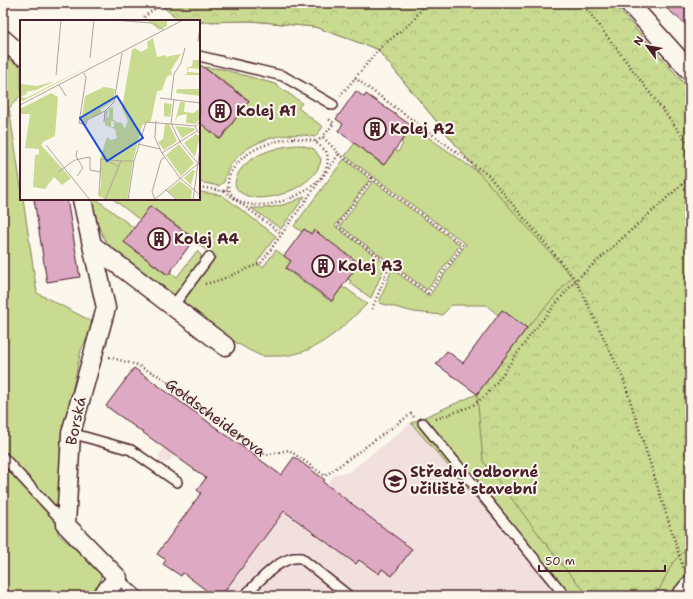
<svg xmlns="http://www.w3.org/2000/svg" width="693" height="599" viewBox="0 0 693 599" font-family="'Shantell Sans',sans-serif">
  <defs>
    <pattern id="forest-crowns" width="20" height="18" patternUnits="userSpaceOnUse"><rect width="20" height="18" fill="#c8db90"/><path d="M2 6a3 3 0 1 1 6 0M12 15a3 3 0 1 1 6 0" fill="none" stroke="#adbc7c"/></pattern>
  </defs>
  <rect width="100%" height="100%" fill="#fbf7ec"/>
  <filter id="ink" filterUnits="userSpaceOnUse"><feTurbulence type="fractalNoise" baseFrequency=".025" numOctaves="2"/><feDisplacementMap in="SourceGraphic" scale="8" xChannelSelector="R" yChannelSelector="G"/><feConvolveMatrix kernelMatrix="1 2 1 2 8 2 1 2 1" color-interpolation-filters="sRGB"/></filter>
  <g filter="url(#ink)">
    <!-- built -->
    <path fill="#f2e0df" d="M134,368L193,411L192,413L201,419L203,417L281,475L294,457L325,480L323,482L326,485L335,474L349,472L411,423L561,596H214L157,554L201,493L197,490L206,478L174,455L169,462L163,463L160,461L159,455L164,448L106,407Z"/>
    <!-- grass -->
    <path fill="#c8db90" stroke="#897d5e" d="M158,3H613L690,90V596H561L411,423L477,394L527,328L502,310L498,315L486,305H452L442,315L414,312L379,303L392,269L429,296L466,244L345,156L355,143L383,165L394,150L398,152L403,144L401,142L412,126L478,172L377,49L315,27L251,21L199,22V21H181Z
      M3,51L21,67V95L9,108L21,187V199H23L37,293L95,323L81,350L62,439L58,534L101,571L100,587L92,596H6L3,593Z
      M204,67L222,69L275,84L302,103L298,108L323,127L315,137C282,128 230,145 224,182L219,186L199,182V122L221,139L249,100Z
      M301,145L314,149L321,159C319,186 261,209 240,192C236,189 234,184 236,179C243,155 280,145 301,145Z
      M344,159L370,179L335,226L386,264L371,298L350,283L351,281L348,279L359,263L304,229L302,232L294,226Z
      M373,181L460,245L427,290L340,226Z
      M199,192L222,195L276,236L257,262L263,267L276,250L291,261L286,269L331,302L342,287L345,289L346,288L367,304C341,329 313,358 274,356C269,356 263,357 259,355C232,343 208,322 185,305L184,301L216,257L193,241L194,238L150,206L140,220L113,199H199Z
      M305,196L281,229L251,208C271,209 288,205 305,196Z
      M91,199H96L134,228L124,242L167,275L170,272L177,277L197,251L201,255V260L176,294L170,295C153,283 113,255 104,238C97,227 95,211 91,199Z"/>
    <!-- forest -->
    <path fill="url(#forest-crowns)" stroke="#897d5e" d="M158,3H613L690,90V546L673,562L656,596H589L562,565L483,461L477,394L527,328L572,277L479,173L377,49L315,27L251,21L199,22V21H181Z"/>
    <!-- building -->
    <path fill="#dea9c2" stroke="#4a1f2b" d="M660,3H690V28Z
      M199,64L249,101L220,139L199,122Z
      M356,91L364,97L366,94L412,126L384,165L338,131L343,124L336,119Z
      M34,199H67L80,277L47,282Z
      M150,206L194,239L168,275L124,242Z
      M304,229L311,234L314,230L359,263L332,301L286,268L291,261L284,256Z
      M502,310L527,328L477,394L436,364L447,351L463,363Z
      M134,368L281,475L294,457L325,480L323,482L412,549L392,576L382,569L379,574L359,560L356,564L284,511L221,596H214L183,573L181,576L163,564L166,560L157,554L201,493L197,490L206,478L106,406Z"/>
    <g fill="none" stroke-linecap="round" stroke-linejoin="round">
      <!-- service casing -->
      <g stroke="#4a1f2b" stroke-width="12">
        <path id="service" d="M199,56L283,76L333,105
          M173,306L209,257
          M423,423L565,596
          M71,433L131,450L177,482
          M3,457L65,524
          M118,578L138,596
          M244,596C258,583 281,554 301,558L349,596"/>
      </g>
      <!-- minor casing -->
      <g stroke="#4a1f2b" stroke-width="21">
        <path id="minor" d="M629,3L690,71
          M3,39L21,55
          M82,199L92,245L225,346
          M92,245L106,308L71,433L66,525L118,578L101,596
          M681,596L690,585"/>
      </g>
      <!-- path -->
      <g stroke="#4a1f2b" stroke-width="2.5" stroke-dasharray="1 3" stroke-linecap="butt">
        <path d="M582,3L690,146"/>
        <path d="M144,21V17L162,3"/>
        <path d="M355,78L488,175L576,280L623,378L684,570"/>
        <path d="M340,96L381,47L412,22L426,3"/>
        <path d="M294,138L314,141L326,151C342,191 241,227 229,189C226,181 230,172 235,166C249,148 272,141 294,138Z"/>
        <path d="M316,142L323,137"/>
        <path d="M339,154L372,178"/>
        <path d="M372,178L463,245L428,293L337,226Z"/>
        <path d="M199,187L224,191L229,189"/>
        <path d="M224,191L282,234"/>
        <path d="M205,284L220,280L261,263L339,154L323,137L334,123L327,118"/>
        <path d="M372,309L390,265"/>
        <path id="s1" d="M109,357L137,365L159,376L266,455L289,450L325,476L411,414L414,417"/>
        <path d="M436,419L472,406L486,395L497,382L534,330L576,280L690,177"/>
      </g>
      <!-- service -->
      <use href="#service" stroke="#fbf7ec" stroke-width="9"/>
      <!-- minor -->
      <use href="#minor" stroke="#fbf7ec" stroke-width="18"/>
    </g>
  </g>
  <!-- icons -->
  <defs>
    <g id="building-ring" transform="scale(1.15)"><circle r="9.5" fill="#fbf7ec" stroke="#4a1f2b" stroke-width="1.5"/><path d="M-4-6H4V6H1V3H-1V6H-4ZM-2.5-4.3h1.7v1.8h-1.7ZM.8-4.3h1.7v1.8H.8ZM-2.5-1h1.7V.8h-1.7ZM.8-1h1.7V.8H.8Z" fill="#4a1f2b"/></g>
    <g id="school-ring" transform="scale(1.15)"><circle r="9.5" fill="#fbf7ec" stroke="#4a1f2b" stroke-width="1.5"/><path d="M0-5L7-2L0 1L-7-2ZM-4 1L0 2.5L4 1V4Q0 6-4 4Z" fill="#4a1f2b"/></g>
  </defs>
  <g fill-rule="evenodd">
    <use href="#building-ring" x="220" y="111"/>
    <use href="#building-ring" x="375" y="129"/>
    <use href="#building-ring" x="159" y="239"/>
    <use href="#building-ring" x="323" y="266"/>
    <use href="#school-ring" x="395" y="481"/>
  </g>
  <g text-anchor="middle" dominant-baseline="central" stroke-width="4" stroke-linejoin="round" paint-order="stroke">
    <!-- poi labels -->
    <g font-size="15" font-weight="bold" fill="#4a1f2b" stroke="#fbf7ec" text-anchor="start">
      <text x="236" y="111">Kolej A1</text>
      <text x="390" y="129">Kolej A2</text>
      <text x="174" y="239">Kolej A4</text>
      <text x="338" y="266">Kolej A3</text>
      <text x="410" y="472">Střední odborné<tspan x="410" dy="17">učiliště stavební</tspan></text>
    </g>
    <!-- street labels -->
    <g font-size="15" fill="#4a1f2b" stroke="#fbf7ec">
      <text stroke="none"><textPath href="#s1" startOffset="124">Goldscheiderova</textPath></text>
      <text transform="translate(76 421) rotate(-78)">Borská</text>
    </g>
  </g>
  <!-- overview -->
  <g transform="translate(20 20)">
    <rect width="180" height="180" fill="#fbf7ec"/>
    <path d="M133,18L137,37L146,35L142,70L137,71L131,101L122,105L113,140L107,180H87L78,176L81,167L80,139L87,117L91,120L97,118L95,109L85,105V98H89L85,97L86,91L89,88L87,96L89,97V88L93,87V99L97,102L91,101V107H94V102L102,103L105,109L108,100L102,88L112,30L115,28L121,32L128,28L127,22ZM173,40H180V49L169,48L167,52L180,53V55H162L167,54V48L172,46ZM0,60L1,64L17,66L35,61L16,70L5,72L8,73L1,77ZM84,67L95,69L93,81L81,89V94L67,99L66,103H61L65,76ZM157,69H180V76L156,73ZM144,83L152,84L150,97L144,96Z" fill="#c8db90"/>
    <path d="M161,34L151,50L152,55L147,56L142,70L137,71L130,99L122,105L113,140L107,180H88L102,140L82,137L87,123L91,120L102,121L108,101L102,88L110,48L123,45L128,40ZM75,43L3,81L0,80V77L6,78ZM31,73L38,77L35,116L23,122L21,125L51,158L42,165L34,157L25,169L13,167L15,135L19,134V129L5,128L10,94H0V89ZM79.5 151a5.5 5.5 0 1 1 11 0a5.5 5.5 0 1 1-11 0Z" fill="#c8db90"/>
    <path d="M127,0H147V6L139,10ZM160,82H165L164,92L174,93L178,89L180,99L175,104L166,103L167,94L158,96L155,101ZM145,104H149L157,121L144,130L138,122L143,119ZM155,106L174,108L175,110L162,118ZM176,114L180,116L175,137L164,123ZM159,124L174,143L161,156L146,135ZM173,150L175,151L171,165L164,158ZM160,161L172,170L171,180H158L147,171Z" fill="#c8db90"/>
    <path fill="none" stroke="#b4a19f" stroke-width="1" d="M92,0L132,3M133,3L144,10M180,7L178,21H180M70,38L74,0M64,53L66,58L59,103L66,105L67,100L85,91M36,55L41,0M39,65L46,76M140,78L180,83M151,79L154,54L161,43L165,28M154,79L151,103L160,122L180,146M0,85L163,0M136,101L135,118L142,133L160,158L180,175M180,101L175,107L180,114M84,102L85,91L94,82L102,33M118,124L140,129M26,125L70,180M57,130L56,136L63,148L57,156M142,133L177,111M86,141L99,146M38,152L55,140L70,137V150L80,152M146,170L157,180M79,174L81,139L101,141M135,179L132,172L141,140L145,137M85,180L101,141H114M108,180L114,141L126,102L176,106M134,180L180,142M173,180L180,128"/>
    <path fill="#1d4ed8" fill-opacity="0.15" stroke="#1d4ed8" stroke-width="2" d="M97,76L123,118L87,141L60,98Z"/>
    <rect width="180" height="180" fill="none" stroke="#4a1f2b" stroke-width="2"/>
  </g>
  <!-- margin -->
  <rect width="693" height="599" fill="none" stroke="#fbf7ec" stroke-width="16"/>
  <rect x="8" y="8" width="677" height="583" fill="none" stroke="#4a1f2b" stroke-width="1.5" filter="url(#ink)"/>
  <!-- north arrow -->
  <g transform="translate(647 46) rotate(302)" stroke="#fbf7ec" stroke-width="3" paint-order="stroke">
  <path d="M0-3L7 15L0 10L-7 15Z" fill="#4a1f2b"/>
  <text y="-6" font-size="11" font-weight="bold" text-anchor="middle" fill="#4a1f2b">N</text>
  </g>
  <!-- scale -->
  <path d="M539 565v6h126v-6" fill="none" stroke="#4a1f2b" stroke-width="2"/>
  <text x="545" y="565" font-size="12" fill="#4a1f2b" stroke="#fbf7ec" stroke-width="3" paint-order="stroke">50 m</text>
</svg>
